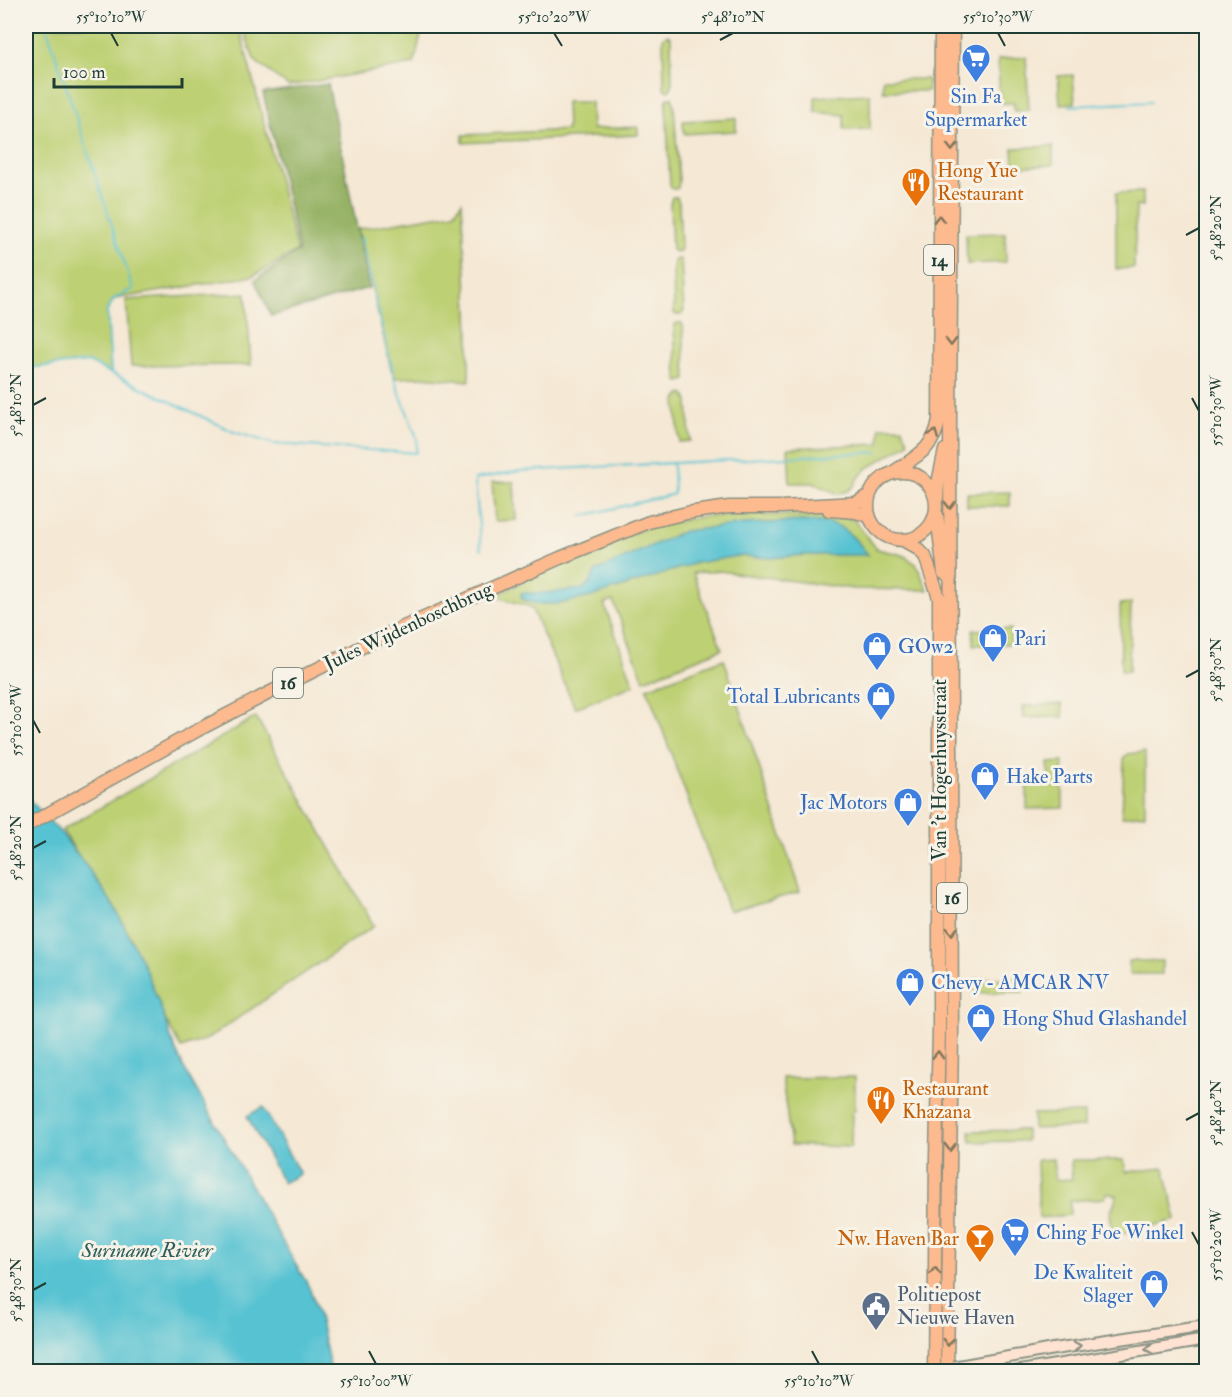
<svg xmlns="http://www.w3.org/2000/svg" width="1232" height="1397" viewBox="0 0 1232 1397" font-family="'IM FELL Double Pica',serif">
  <rect width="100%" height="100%" fill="#f7f3e8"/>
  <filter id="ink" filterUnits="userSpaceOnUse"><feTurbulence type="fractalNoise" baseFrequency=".0167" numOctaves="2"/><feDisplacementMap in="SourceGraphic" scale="12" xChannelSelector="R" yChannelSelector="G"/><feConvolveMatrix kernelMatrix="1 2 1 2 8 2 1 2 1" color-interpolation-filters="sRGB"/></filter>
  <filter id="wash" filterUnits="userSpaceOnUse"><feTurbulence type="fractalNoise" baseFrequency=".008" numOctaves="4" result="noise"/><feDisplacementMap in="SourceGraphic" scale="24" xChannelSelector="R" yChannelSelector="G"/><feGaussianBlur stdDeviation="1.35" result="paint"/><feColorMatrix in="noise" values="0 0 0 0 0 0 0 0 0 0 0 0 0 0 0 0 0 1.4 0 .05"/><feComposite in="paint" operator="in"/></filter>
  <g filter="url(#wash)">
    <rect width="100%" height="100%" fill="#f5e8d4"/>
    <!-- green -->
    <path fill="#bdd073" stroke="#6e8654" stroke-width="1.5" d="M26,26H239L297,251L253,276L114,299L107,311L111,373L88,362L26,368Z
      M242,26H423L414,64L288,86L254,60Z
      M667,35L671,37L672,86L670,90L667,91L664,88L663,40V38Z
      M1026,57L1029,110L1014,111V103H1000L998,59Z
      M1073,75L1075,103L1060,104L1058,76Z
      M883,79H928V91H883Z
      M870,94V129L844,130V115L815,112V97Z
      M672,97L674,105L679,181L678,188C675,190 672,190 670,186L666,105L667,99Z
      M566,102H591L592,129L638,127V135L463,143V135L567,130Z
      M736,118V131L684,134L683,121Z
      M1053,146V165L1014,167L1013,148Z
      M1143,192V206H1136L1134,268L1116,269V193Z
      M672,197H677L679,203L681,247L680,251L676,252L672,250L670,204Z
      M462,202L469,330V381L420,377L395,378L391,369L358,229L454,213Z
      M1005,233L1006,262L967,264L966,234Z
      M677,259H680L681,261L684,311L681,315H676L674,313L673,267L674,261Z
      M246,293L251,365L131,366L126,300Z
      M677,323H682L683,327L686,377V380L679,382L677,378L674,328L675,325Z
      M683,394L685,395L688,401L690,441L679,442L676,400L680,395Z
      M880,427H902L909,443L866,469L856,481L854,486L848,491L838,494L813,483H790L788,448L880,444Z
      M492,482H514L516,520L495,521Z
      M1010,492V506H967V493Z
      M779,515L830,516L853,519L877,549L903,555L916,564L928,590L854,589L719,571L693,573L722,649L644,680L613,601L604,604L634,685L575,708L531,607L494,596L588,550L652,526L705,516Z
      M1131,603L1129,671H1121L1120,604Z
      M1011,629V644L974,645L973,630Z
      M724,659L800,892L729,911L647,688Z
      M1062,704L1063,717L1024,718L1023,706Z
      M256,717L374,926L207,1039L181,1048L165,1019L120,919L62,830Z
      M1145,752V814L1122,817L1124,758L1128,754Z
      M1063,762V808L1027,809V782L1049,781L1048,763Z
      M1129,961H1162V974H1129Z
      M1022,978L1023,992L974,993V979Z
      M855,1077V1109L852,1113L851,1147L791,1145L782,1078Z
      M1084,1113V1127L1033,1129V1114Z
      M1026,1130V1141L971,1142L970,1131Z
      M1053,1159L1055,1180L1072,1179L1071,1160H1124L1126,1172L1164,1168L1177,1220L1114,1235L1110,1215L1117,1195L1107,1193L1105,1198L1070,1201V1215L1039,1218L1037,1160Z"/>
    <!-- forest -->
    <path fill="#96b265" stroke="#5a784c" stroke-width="1.5" d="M328,84L369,288L271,316L255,280L299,251L263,93Z"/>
    <!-- water -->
    <path fill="#57c2d2" stroke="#3b8083" stroke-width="1.5" d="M803,521C813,522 827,521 836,525C849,531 860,544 868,555H804L771,558L738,556L696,563L591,597L558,604H538L522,599L521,593H543L583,589L590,582L596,571L684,531L743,524Z
      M26,796L62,834L90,871L114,906L142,961L160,1005L172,1041L183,1066L296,1265L307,1283L313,1297L318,1312L331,1371H26Z
      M263,1107L300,1174L283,1183L247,1116Z"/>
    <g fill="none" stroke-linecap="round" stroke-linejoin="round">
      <!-- stream -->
      <path stroke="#57c2d2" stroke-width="2" d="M46,26L133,289L114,299L107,311L111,373
        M1070,106L1151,102
        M361,238L394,377
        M26,368L88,362L234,432L274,444L416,453L417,438L394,378
        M673,463L878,452
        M481,549L475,479L520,471L673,463L674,494L582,516"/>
    </g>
  </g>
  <g filter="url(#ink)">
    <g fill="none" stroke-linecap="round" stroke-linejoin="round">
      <!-- secondary casing -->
      <g stroke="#8a9284" stroke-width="14">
        <path id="secondary" d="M937,1372L947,1368L1054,1349L1206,1326
          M1014,1372L1206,1340"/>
      </g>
      <!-- primary casing -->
      <g stroke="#8a9284" stroke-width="15">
        <path id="primary" d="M868 506a34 34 0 1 1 68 0a34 34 0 1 1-68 0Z
          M892,473C915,457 935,449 939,419L941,26
          M937,498L938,483L945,450
          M829,510L856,512L869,516
          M937,515L944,573
          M905,541L918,549L925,556L939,598V1031L936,1156L934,1372
          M26,826L198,730L269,693L390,633L560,558L649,522L687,513L729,507H781L856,503L869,495
          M947,1372L952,1036L950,425L953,26"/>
      </g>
      <!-- secondary -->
      <use href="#secondary" stroke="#fee3d2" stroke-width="10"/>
      <!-- primary -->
      <use href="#primary" stroke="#fcba8e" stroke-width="12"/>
    </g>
    <!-- one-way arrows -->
    <defs><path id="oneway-chevron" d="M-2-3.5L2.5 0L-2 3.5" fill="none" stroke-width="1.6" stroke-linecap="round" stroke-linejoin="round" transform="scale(1.5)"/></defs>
    <g stroke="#82755c">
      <use href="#oneway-chevron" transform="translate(952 147) rotate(90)"/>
      <use href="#oneway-chevron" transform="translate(939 219) rotate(-89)"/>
      <use href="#oneway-chevron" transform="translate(951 342) rotate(90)"/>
      <use href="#oneway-chevron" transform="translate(934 434) rotate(-68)"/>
      <use href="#oneway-chevron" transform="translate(950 505) rotate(90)"/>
      <use href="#oneway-chevron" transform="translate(952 931) rotate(90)"/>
      <use href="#oneway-chevron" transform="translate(938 1055) rotate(-88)"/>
      <use href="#oneway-chevron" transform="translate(950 1147) rotate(91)"/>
      <use href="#oneway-chevron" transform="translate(935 1271) rotate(-90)"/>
      <use href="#oneway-chevron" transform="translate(948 1342) rotate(91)"/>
    </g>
    <g stroke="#8e9083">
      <use href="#oneway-chevron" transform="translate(1077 1346) rotate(-8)"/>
      <use href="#oneway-chevron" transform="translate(1149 1349) rotate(171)"/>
    </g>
  </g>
  <!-- ticks -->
  <path fill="none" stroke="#1f3d34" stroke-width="2" d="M111,33L118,46M554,33L562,46M998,33L1005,46M720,40L733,33M1186,235L1199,228M1192,398L1199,411M33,405L46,398M1186,677L1199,670M33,720L40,733M33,848L46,841M1186,1120L1199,1113M1192,1232L1199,1245M33,1290L46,1283M369,1351L376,1364M812,1351L819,1364"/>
  <!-- icons -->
  <defs>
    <g id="supermarket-pin" transform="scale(1.5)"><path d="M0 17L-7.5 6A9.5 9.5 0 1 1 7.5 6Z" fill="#3f7fe0" stroke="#f7f3e8"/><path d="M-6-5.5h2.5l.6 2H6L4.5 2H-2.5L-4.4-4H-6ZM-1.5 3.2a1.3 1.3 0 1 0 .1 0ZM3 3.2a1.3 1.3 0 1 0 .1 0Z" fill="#fff"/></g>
    <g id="restaurant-pin" transform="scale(1.5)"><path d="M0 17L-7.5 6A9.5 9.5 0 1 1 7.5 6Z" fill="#e8710a" stroke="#f7f3e8"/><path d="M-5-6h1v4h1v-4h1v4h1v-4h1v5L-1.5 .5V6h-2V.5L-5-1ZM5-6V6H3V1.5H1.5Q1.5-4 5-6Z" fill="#fff"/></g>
    <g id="shop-pin" transform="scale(1.5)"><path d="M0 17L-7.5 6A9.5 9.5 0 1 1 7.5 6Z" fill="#3f7fe0" stroke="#f7f3e8"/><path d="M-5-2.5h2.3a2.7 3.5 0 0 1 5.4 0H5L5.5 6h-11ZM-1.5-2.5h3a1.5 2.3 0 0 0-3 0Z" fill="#fff"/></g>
    <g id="bar-pin" transform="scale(1.5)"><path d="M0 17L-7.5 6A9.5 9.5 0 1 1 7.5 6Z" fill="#e8710a" stroke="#f7f3e8"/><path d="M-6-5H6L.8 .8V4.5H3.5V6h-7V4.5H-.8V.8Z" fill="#fff"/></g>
    <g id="civic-pin" transform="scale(1.5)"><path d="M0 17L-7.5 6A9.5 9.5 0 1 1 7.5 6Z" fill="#5c6f8a" stroke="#f7f3e8"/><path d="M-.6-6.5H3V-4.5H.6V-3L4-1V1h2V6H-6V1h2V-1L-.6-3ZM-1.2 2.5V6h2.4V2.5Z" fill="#fff"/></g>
  </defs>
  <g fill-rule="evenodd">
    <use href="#supermarket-pin" x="976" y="58"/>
    <use href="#restaurant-pin" x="916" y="182"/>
    <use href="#shop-pin" x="993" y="638"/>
    <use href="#shop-pin" x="877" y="646"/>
    <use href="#shop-pin" x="881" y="696"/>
    <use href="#shop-pin" x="985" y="776"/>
    <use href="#shop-pin" x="908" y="802"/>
    <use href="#shop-pin" x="910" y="982"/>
    <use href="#shop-pin" x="981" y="1018"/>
    <use href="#restaurant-pin" x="881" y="1100"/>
    <use href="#supermarket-pin" x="1015" y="1232"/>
    <use href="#bar-pin" x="980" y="1238"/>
    <use href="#shop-pin" x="1154" y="1284"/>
    <use href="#civic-pin" x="876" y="1306"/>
  </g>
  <g text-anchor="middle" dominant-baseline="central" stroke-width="6" stroke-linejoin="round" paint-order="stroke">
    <!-- shield labels -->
    <g fill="#f7f3e8" stroke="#60746a" stroke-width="1.5">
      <rect x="924" y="245" width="30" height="30" rx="4.5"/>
      <rect x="273" y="668" width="30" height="30" rx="4.5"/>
      <rect x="937" y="883" width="30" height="30" rx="4.5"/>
    </g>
    <g font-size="18" font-weight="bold" fill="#1f3d34">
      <text x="939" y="260">14</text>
      <text x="288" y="683">16</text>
      <text x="952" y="898">16</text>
    </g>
    <!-- shop labels -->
    <g font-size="20" fill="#366cbe" stroke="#f7f3e8" text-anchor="start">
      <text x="976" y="96" text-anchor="middle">Sin Fa<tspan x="976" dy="23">Supermarket</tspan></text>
      <text x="1014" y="638">Pari</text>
      <text x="898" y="646">GOw2</text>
      <text x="860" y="696" text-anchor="end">Total Lubricants</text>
      <text x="1006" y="776">Hake Parts</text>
      <text x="887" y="802" text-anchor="end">Jac Motors</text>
      <text x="931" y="982">Chevy - AMCAR NV</text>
      <text x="1002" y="1018">Hong Shud Glashandel</text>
      <text x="1036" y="1232">Ching Foe Winkel</text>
      <text x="1133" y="1272" text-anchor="end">De Kwaliteit<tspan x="1133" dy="23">Slager</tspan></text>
    </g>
    <!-- food labels -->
    <g font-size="20" fill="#c56008" stroke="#f7f3e8" text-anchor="start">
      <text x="937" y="170">Hong Yue<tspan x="937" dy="23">Restaurant</tspan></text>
      <text x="902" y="1088">Restaurant<tspan x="902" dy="23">Khazana</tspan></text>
      <text x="959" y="1238" text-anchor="end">Nw. Haven Bar</text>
    </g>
    <!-- street labels -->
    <g font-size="20" fill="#1f3d34" stroke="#f7f3e8">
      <text transform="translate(408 626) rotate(-25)">Jules Wijdenboschbrug</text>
      <text transform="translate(939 770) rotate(-90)">Van 't Hogerhuysstraat</text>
    </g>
    <!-- service labels -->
    <g font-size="20" fill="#4e5e75" stroke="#f7f3e8" text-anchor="start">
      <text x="897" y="1294">Politiepost<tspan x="897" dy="23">Nieuwe Haven</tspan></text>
    </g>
    <!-- water labels -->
    <g font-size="21" font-style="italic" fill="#2d5e5c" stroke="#f7f3e8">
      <text x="147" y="1250">Suriname Rivier</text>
    </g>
  </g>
  <!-- margin -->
  <rect width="1232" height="1397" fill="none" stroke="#f7f3e8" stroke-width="66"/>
  <!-- scale -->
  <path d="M54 78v9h128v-9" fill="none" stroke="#1f3d34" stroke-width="3"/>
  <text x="63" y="78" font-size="18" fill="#1f3d34" stroke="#f7f3e8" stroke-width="4.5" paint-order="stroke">100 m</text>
  <rect x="33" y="33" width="1166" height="1331" fill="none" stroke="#1f3d34" stroke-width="2"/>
  <g font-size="15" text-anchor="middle" fill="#1f3d34">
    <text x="111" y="22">55°10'10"W</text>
    <text x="554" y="22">55°10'20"W</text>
    <text x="733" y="22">5°48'10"N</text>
    <text x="998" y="22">55°10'30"W</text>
    <text transform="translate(1216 228) rotate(-90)" y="5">5°48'20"N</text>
    <text transform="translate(16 405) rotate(-90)" y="5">5°48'10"N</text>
    <text transform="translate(1216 411) rotate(-90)" y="5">55°10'30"W</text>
    <text transform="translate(1216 670) rotate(-90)" y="5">5°48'30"N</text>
    <text transform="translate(16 720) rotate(-90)" y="5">55°10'00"W</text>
    <text transform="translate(16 848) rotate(-90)" y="5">5°48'20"N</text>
    <text transform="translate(1216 1113) rotate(-90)" y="5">5°48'40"N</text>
    <text transform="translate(1216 1245) rotate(-90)" y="5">55°10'20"W</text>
    <text transform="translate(16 1290) rotate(-90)" y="5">5°48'30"N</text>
    <text x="376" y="1386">55°10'00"W</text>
    <text x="819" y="1386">55°10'10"W</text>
  </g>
</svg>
